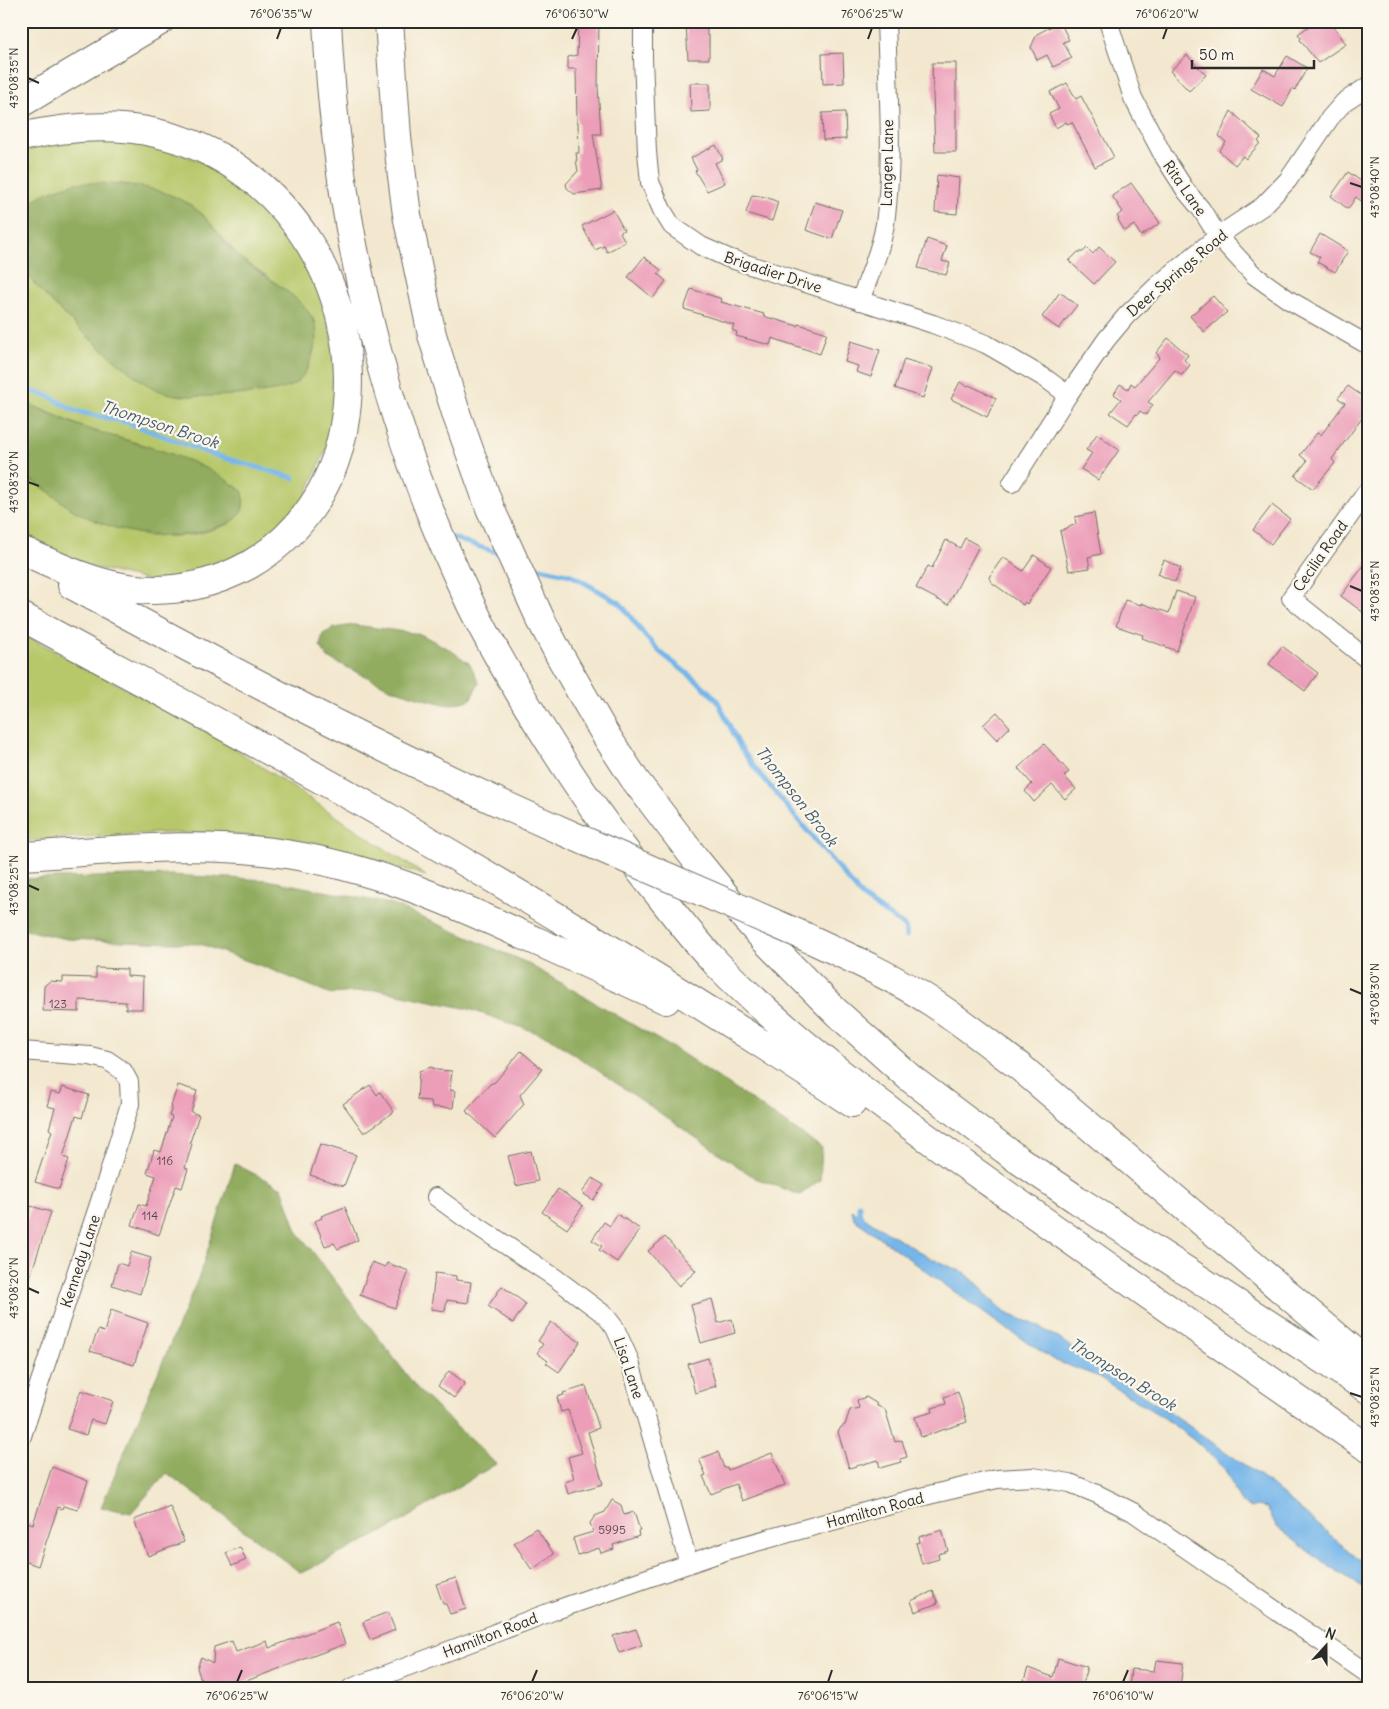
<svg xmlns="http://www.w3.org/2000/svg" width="1389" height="1709" viewBox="0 0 1389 1709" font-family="Delius,sans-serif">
  <rect width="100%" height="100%" fill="#fbf7ec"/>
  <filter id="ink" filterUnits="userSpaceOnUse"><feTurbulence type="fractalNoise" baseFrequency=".02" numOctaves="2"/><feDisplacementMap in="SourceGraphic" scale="10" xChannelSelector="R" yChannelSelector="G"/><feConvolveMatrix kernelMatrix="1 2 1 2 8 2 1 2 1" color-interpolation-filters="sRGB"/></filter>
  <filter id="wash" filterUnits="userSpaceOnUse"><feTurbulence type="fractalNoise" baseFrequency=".0096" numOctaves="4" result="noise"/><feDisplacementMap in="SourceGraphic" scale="20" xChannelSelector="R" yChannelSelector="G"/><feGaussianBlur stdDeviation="1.12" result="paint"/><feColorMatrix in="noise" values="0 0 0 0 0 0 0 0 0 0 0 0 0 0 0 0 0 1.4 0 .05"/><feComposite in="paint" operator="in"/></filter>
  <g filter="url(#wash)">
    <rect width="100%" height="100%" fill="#f3e8cf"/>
    <!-- green -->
    <path fill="#b7c86b" stroke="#717a4b" d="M120,140L147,144L198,160L221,172L255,198L287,232L322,291L338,374L331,438L306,495L276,533L238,557L194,574L151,581L83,565L21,532V476L38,484L74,510L146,536H180L201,533L229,524L154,448L90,430L29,404L21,403V264C30,278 42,291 53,303C84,335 119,365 157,390L312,357L317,338L315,321L267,276L240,258L202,214L186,202L164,193L138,186L111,183L35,199L21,216V149L64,142Z
      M21,633L217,737L426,876C366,856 305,840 241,835C168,829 94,837 21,841Z"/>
    <!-- forest -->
    <path fill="#91ac5f" stroke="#5e6c45" d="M76,183C112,183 152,183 185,202C209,214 221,242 241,259C262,275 303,297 314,321C319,330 316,342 313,352C310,363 305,376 296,383C283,394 224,396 205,396C189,397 173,396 158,390C141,384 115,359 100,347C85,334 24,280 21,263C20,254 21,244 21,235C21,229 20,220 22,215C32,195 56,189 76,183Z
      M21,403L29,404C50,413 71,424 92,430C144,446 200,457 243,492C246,514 238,521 218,527C169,544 120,535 75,511C62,504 51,492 38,484C33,481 27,478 21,476Z
      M354,625L420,634L449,649L470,664L479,683L470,700L448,705L424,699L390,688L328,658L320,646L323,634L334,628Z
      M170,875L267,880L391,904L525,962L683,1054L822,1148L820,1180L800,1195L755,1178L549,1037L469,1009L379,990L331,994L267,968L200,944L67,939L21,929V879Z
      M235,1164L282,1188L297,1231L419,1391L496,1464L387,1530L301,1573L167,1473L131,1513L101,1507L200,1274Z"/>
    <!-- water -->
    <path fill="#75b6ea" stroke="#50708a" d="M852,1210L928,1257L965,1273L980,1286L987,1296L1006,1313L1036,1325L1063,1341L1091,1363L1172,1414L1260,1476L1368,1567V1590L1321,1561L1277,1527L1267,1508L1257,1506L1251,1508L1241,1502L1224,1468L1199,1444L1164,1418L1097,1376L1056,1361L1002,1326L854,1219Z"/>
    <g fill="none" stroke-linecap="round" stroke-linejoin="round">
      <!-- stream -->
      <path stroke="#75b6ea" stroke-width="5" d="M21,388L49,396L75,411L126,422L211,454L294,478
        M450,537L501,554
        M527,565L571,575L620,603L645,636L660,652L703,686L717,700L740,747L754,767L864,899L903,925L906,930V936
        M859,1205V1211L863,1221"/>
    </g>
    <g id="blocks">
      <!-- building -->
      <path fill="#ec9eb9" d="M578,21H599L598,87L601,134H593L602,190L574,194L567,188L566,184L578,171L576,160H577L576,153H579L578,122H577L576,69H568V57L577,55Z
        M1316,21H1330L1346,44L1318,63L1300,40L1301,38L1298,34Z
        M1060,22L1069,40L1063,42L1072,58L1053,67L1047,55L1037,60L1031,47L1037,34Z
        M686,23H707V36H709V59H688Z
        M843,53L844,83L823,84L822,54Z
        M1187,55L1206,75L1189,91L1170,71Z
        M1287,56L1307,68L1295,90L1293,88L1283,107L1251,89L1263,69L1275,76Z
        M932,63H956V152H935Z
        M690,83H710V111L691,112Z
        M1067,83L1076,99L1081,96L1114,157L1095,167L1072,122L1067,124L1066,122L1056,128L1049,114L1059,109L1050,92Z
        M1231,111L1261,138L1258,141L1260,143L1246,159L1243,156L1235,165L1219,151L1226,142L1219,136Z
        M845,112L846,139L823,140L822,113Z
        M716,145L723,159L715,163L725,183L707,191L695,171L697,170L691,158Z
        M1348,172L1368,186V206L1356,197L1348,209L1331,196Z
        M937,175L959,178L957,214L935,212Z
        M1131,183L1160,223L1141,236L1134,225L1125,231L1118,220L1119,219L1117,216L1123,212L1112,196Z
        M752,195L766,197L778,202L772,221L746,213Z
        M815,202L842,210L832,239L806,230Z
        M613,210L624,230L620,232L625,242L607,252L604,246L595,250L582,226Z
        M1320,234L1348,251L1335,272L1317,262L1320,257L1310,252Z
        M927,239L947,246L942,261L950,263L946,275L918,268Z
        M1099,247L1115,262L1094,284L1069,261L1078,252H1083L1087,248L1093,254Z
        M644,257L661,270L658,274L666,281L653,298L628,277Z
        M691,289L722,299L721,302L764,314L763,316L798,326L799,324L827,333L820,354L772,338L770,345L736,336L737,332L732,330L734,325L684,309Z
        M1060,292L1077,305L1059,329L1042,317Z
        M1213,296L1227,312L1204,332L1190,316Z
        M1168,338L1188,355L1184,360L1190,365L1182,375L1175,370L1148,402L1153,405L1146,415L1140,411L1137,415L1136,414L1128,425L1110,413L1121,399L1114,394L1120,384L1128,389L1131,383L1135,386L1160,357L1156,353Z
        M851,341L880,350L871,377L856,372L858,366L845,362Z
        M904,359L933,368L923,398L895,388Z
        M960,382L968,386L969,385L996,398L987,417L951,399Z
        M1348,386L1368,400V410L1332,459L1335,463L1313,489L1295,476L1307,461L1300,455L1317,433L1321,435L1345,403L1338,398Z
        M1097,434L1119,450L1098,480L1081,469L1092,453L1086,450Z
        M1272,505L1290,519L1271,544L1253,530Z
        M1094,513L1101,554L1088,557L1090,568L1069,571L1060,531L1076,524L1075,517Z
        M965,538L979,546L948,605L916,588L928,566L932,568L946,540L960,548Z
        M1034,555L1051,567L1027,604L1025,602L1023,605L991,582L989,577L1003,557L1023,571Z
        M1164,560L1181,568L1175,582L1158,574Z
        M1368,560V616L1341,596Z
        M1176,591L1195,597L1177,651L1142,638L1143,635L1116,626L1125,600L1141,605V603L1169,613Z
        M1282,646L1318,673L1305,691L1269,664Z
        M997,712L1010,727L997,740L983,725Z
        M1044,744L1069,772L1064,776L1076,789L1065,799L1052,785L1034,802L1025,791L1032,784L1018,768Z
        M96,968L127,969V976L143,977L142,1009H126V1002L79,1000V1012L43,1011L44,986L50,981L63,982V977L96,978Z
        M521,1051L542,1069L520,1095L524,1104L495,1138L466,1111L490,1084L495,1082Z
        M431,1067L437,1070L452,1071L450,1090L455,1091L453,1108L432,1107L431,1101L417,1100L419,1071Z
        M178,1085L197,1091L191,1112L199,1115L190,1142L192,1144L185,1168L188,1169L182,1188L176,1186L159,1235L132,1225L139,1204L146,1206L156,1176L147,1173L154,1150L161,1152L172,1117L169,1116L172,1107L171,1106Z
        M370,1085L377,1095L380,1092L394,1112L364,1133L343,1104Z
        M63,1087L89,1095L82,1118L76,1116L63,1157L69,1159L59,1189L35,1182L52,1131L49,1129L55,1108L47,1106L51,1092L60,1094Z
        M320,1144L356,1155L344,1186L310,1175Z
        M531,1151L538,1181L516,1186L508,1156Z
        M592,1178L604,1185L593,1200L582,1193Z
        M558,1189L583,1206L567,1229L542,1212Z
        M31,1206L51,1212L24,1296L21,1295V1238Z
        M345,1207L358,1240L338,1249L334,1243L325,1246L315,1221L322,1218L321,1216Z
        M617,1214L640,1229L617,1262L599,1250L602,1246L592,1240L604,1222L610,1226Z
        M665,1237L696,1271L679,1286L648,1251Z
        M131,1252L151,1258L140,1294L112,1285L118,1263L127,1266Z
        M372,1262L385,1267L387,1263L409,1271L395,1308L360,1295Z
        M435,1273L456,1276V1280L471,1282L468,1303L447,1300L445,1311L431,1309Z
        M502,1286L526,1304L513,1323L488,1306Z
        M712,1299L718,1323L732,1319L735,1333L701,1343L691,1305Z
        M111,1310L148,1323L134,1365L90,1351L98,1330L104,1332Z
        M551,1322L580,1342L559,1372L546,1363L548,1361L537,1353L543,1344L538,1341Z
        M708,1358L716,1386L695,1393L688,1364Z
        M449,1371L465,1383L454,1398L438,1386Z
        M586,1386L599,1428L588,1432L603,1484L568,1494L565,1482L574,1479L568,1457L582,1453L568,1410L561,1412L557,1397L564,1395L563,1393Z
        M81,1390L113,1401L105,1424L91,1420L86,1435L67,1429Z
        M958,1392L967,1422L921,1437L915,1417L933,1412L932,1408L946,1404L944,1397Z
        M866,1397L876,1403L877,1406L885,1409L895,1442L902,1440L907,1457L900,1459L901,1462L880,1468L878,1460L849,1468L838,1432L841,1427L845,1425L850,1410L859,1408L857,1400Z
        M718,1452L724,1468L727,1467L728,1470L772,1453L785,1485L742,1501L736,1484L711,1494L703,1476L706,1475L699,1459Z
        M52,1467L88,1481L78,1510L63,1506L62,1509L58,1507L38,1566L21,1560V1543L28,1522L33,1524Z
        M612,1500L621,1505L624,1515L634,1512L640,1531H638L639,1536L613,1545L614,1549L601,1553L599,1548L578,1555L573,1538L593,1532L590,1523L595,1516L605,1512Z
        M170,1506L184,1542L148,1556L134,1520Z
        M536,1528L554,1554L532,1570L514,1543Z
        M942,1530L948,1551L938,1554L939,1559L922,1564L916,1543L920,1542L919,1537Z
        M240,1547L246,1560L232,1566L226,1553Z
        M456,1578L466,1609L450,1614L446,1604H443L436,1584Z
        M933,1591L938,1603L915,1612L911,1601Z
        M388,1612L395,1630L370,1640L363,1622Z
        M337,1622L345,1644L246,1681L237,1684L238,1688H204L197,1668L201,1657L213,1663L214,1647L232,1641L236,1652L267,1641L269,1648Z
        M636,1629L642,1645L619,1653L613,1636Z
        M1058,1658L1087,1667L1081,1688H1045L1024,1680L1028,1668L1053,1677Z
        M1156,1660L1183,1663L1180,1688H1129L1131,1669L1154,1671Z"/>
    </g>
  </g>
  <g filter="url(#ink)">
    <use href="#blocks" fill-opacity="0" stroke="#716d64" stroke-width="1"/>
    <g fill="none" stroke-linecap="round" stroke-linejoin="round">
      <!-- street casing -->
      <g stroke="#716d64" stroke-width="20">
        <path id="street" d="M643,21V59L647,152L650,182L662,210L672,226L701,246L728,258L933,324L986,344L1045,378L1068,395
          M1108,21L1133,98L1163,155L1186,191L1201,209L1218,236L1254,275L1289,300L1368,345
          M860,301C869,276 881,250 885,224C894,157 888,88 886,21
          M1012,483L1068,395L1106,340L1126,316L1158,285L1218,236L1263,206L1288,180L1330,118L1344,102L1368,86
          M1368,490L1291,598L1368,660
          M21,1051L90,1056L107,1060L123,1071L129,1082L130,1104L103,1192L21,1439
          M436,1197L462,1216L554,1277L605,1315L615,1328L629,1359L689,1564
          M351,1688L553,1611L731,1549L912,1499L997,1479L1033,1477L1070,1483L1097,1494L1133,1512L1368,1674"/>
      </g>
      <!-- highway casing -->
      <g stroke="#716d64" stroke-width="30">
        <path id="highway" d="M327,21C336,223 383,423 471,605C497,658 528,708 560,758C592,808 627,855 664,901C681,923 699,945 718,965C808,1056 913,1128 1017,1202C1134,1285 1250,1367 1368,1448
          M389,21L397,137L407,215L432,335L457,416L490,508L540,618L560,656L605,734L635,780L697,861L728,899L764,939L835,1011L910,1078L1016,1158L1076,1199L1368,1389
          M21,103L160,21
          M21,137C66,127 111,123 156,133C290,163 369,299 343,431C332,488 299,536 249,565C215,584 175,593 136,589C95,585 58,566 21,550
          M72,585C240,676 409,765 585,841
          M21,616C144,683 269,749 391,819C547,909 702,1003 852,1103
          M21,856C109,851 198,840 286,854C370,867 447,900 525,936C572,957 619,978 666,1000
          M806,937C849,957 893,977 933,1003C963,1023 991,1045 1020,1067L1368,1363"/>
      </g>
      <!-- street -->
      <use href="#street" stroke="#fff" stroke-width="18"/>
      <!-- highway -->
      <use href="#highway" stroke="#fff" stroke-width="28"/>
      <!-- highway-bridge casing -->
      <g stroke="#716d64" stroke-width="30" stroke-linecap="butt">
        <path id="highway-bridge" d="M585,841L806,937"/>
      </g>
      <!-- highway-bridge -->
      <use href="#highway-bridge" stroke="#fff" stroke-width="28"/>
    </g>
  </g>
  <!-- ticks -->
  <path fill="none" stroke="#2b2b2b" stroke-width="2" d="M277,39L281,28M572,39L577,28M868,39L872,28M1163,39L1167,28M28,78L39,83M1350,183L1362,187M28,482L39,486M1350,586L1362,591M28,885L39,890M1350,989L1362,994M28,1288L39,1293M1350,1393L1362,1397M237,1682L242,1670M532,1682L537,1670M828,1682L832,1670M1123,1682L1128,1670"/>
  <g text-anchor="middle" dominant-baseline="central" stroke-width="4.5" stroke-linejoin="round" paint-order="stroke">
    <!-- number labels -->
    <g font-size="12" fill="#5b484e">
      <text x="58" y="1003">123</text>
      <text x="165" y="1160">116</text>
      <text x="150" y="1215">114</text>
      <text x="612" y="1529">5995</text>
    </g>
    <!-- street labels -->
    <g font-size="15" fill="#2b2b2b" stroke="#fbf7ec">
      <text transform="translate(887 163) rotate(-89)">Langen Lane</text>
      <text transform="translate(1185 188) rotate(55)">Rita Lane</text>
      <text transform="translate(773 272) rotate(18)">Brigadier Drive</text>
      <text transform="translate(1177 273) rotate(-40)">Deer Springs Road</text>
      <text transform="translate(1320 556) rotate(-55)">Cecilia Road</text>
      <text transform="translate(80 1261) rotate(-72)">Kennedy Lane</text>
      <text transform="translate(629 1368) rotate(71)">Lisa Lane</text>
      <text transform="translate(875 1510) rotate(-15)">Hamilton Road</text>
      <text transform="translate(490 1635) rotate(-21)">Hamilton Road</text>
    </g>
    <!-- water labels -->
    <g font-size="16" font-style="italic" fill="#455c6e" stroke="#fbf7ec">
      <text transform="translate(160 424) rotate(18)">Thompson Brook</text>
      <text transform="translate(797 796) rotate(52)">Thompson Brook</text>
      <text transform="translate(1123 1374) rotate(32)">Thompson Brook</text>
    </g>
  </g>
  <!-- margin -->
  <rect width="1389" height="1709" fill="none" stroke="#fbf7ec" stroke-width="55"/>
  <!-- north arrow -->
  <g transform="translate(1326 1646) rotate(21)" stroke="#fbf7ec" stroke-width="4" paint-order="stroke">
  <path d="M0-4L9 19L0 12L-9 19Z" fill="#2b2b2b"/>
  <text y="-8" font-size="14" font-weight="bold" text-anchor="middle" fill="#2b2b2b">N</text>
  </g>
  <!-- scale -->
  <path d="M1192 60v8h122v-8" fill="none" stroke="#2b2b2b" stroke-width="2.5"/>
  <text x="1199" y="60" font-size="15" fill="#2b2b2b" stroke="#fbf7ec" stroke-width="4" paint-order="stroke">50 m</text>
  <rect x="28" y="28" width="1334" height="1654" fill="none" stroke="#2b2b2b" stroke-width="2"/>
  <g font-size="12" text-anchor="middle" fill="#2b2b2b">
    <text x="281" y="18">76°06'35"W</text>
    <text x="577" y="18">76°06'30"W</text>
    <text x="872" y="18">76°06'25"W</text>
    <text x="1167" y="18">76°06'20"W</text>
    <text transform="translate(14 78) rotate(-90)" y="4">43°08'35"N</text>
    <text transform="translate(1375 187) rotate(-90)" y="4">43°08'40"N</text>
    <text transform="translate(14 482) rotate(-90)" y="4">43°08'30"N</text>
    <text transform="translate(1375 591) rotate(-90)" y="4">43°08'35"N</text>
    <text transform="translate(14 885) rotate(-90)" y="4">43°08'25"N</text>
    <text transform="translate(1375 994) rotate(-90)" y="4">43°08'30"N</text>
    <text transform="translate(14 1288) rotate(-90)" y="4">43°08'20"N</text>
    <text transform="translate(1375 1397) rotate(-90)" y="4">43°08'25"N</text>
    <text x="237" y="1700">76°06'25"W</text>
    <text x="532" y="1700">76°06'20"W</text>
    <text x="828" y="1700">76°06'15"W</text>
    <text x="1123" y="1700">76°06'10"W</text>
  </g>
</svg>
